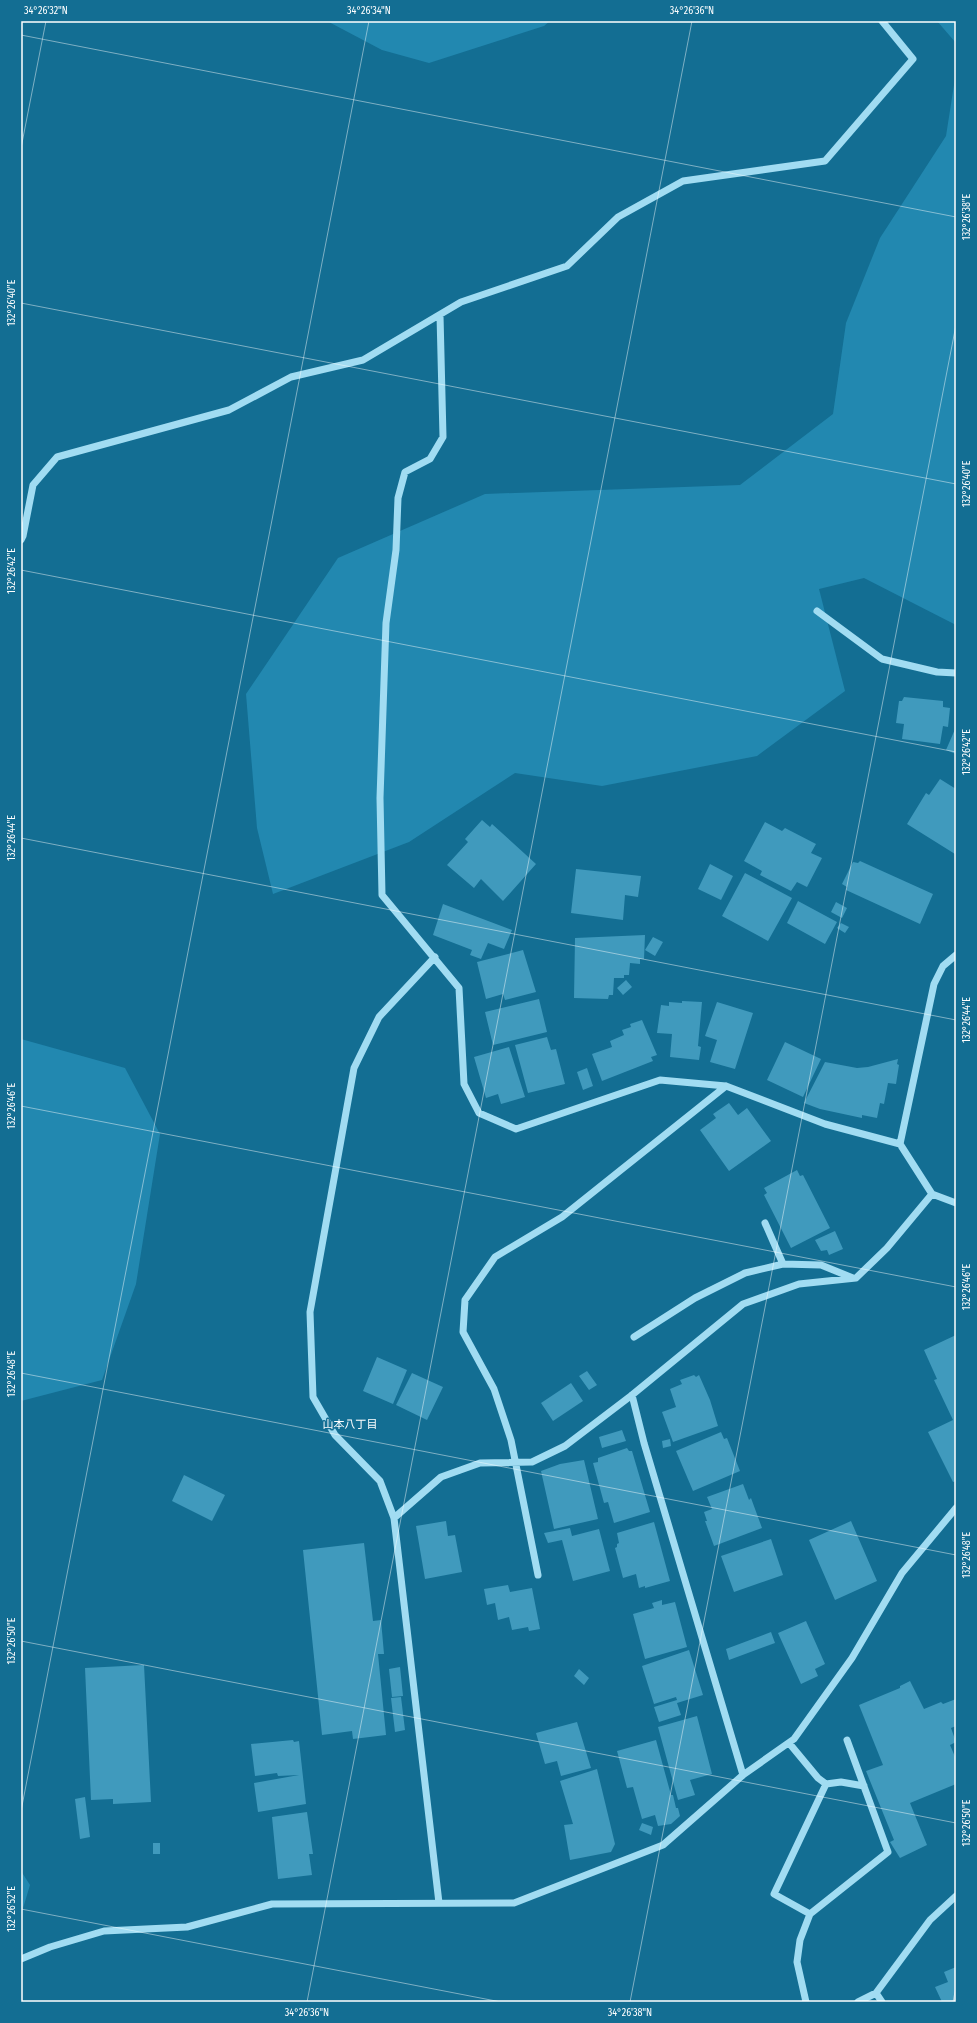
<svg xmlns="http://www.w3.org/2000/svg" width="977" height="2023" viewBox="0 0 977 2023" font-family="'Fira Sans Condensed','Noto Sans JP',sans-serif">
  <rect width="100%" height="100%" fill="#136e93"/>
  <!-- green -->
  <path fill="#2288b0" d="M327,21H550L544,26L429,63L382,50Z
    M937,21H956V43Z
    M956,72V625L864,578L819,589L845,691L757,756L602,786L515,773L409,842L273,894L257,828L246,694L338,558L485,494L740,485L833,414L846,323L880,238L946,136Z
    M21,1039L125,1068L160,1134L136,1284L102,1380L21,1401Z
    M21,1871L30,1885L21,1915Z"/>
  <!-- building -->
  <path fill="#409abd" d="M904,697L943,701V707L950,708L948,727L943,726L940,744L902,739L904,724L896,723L899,701H902Z
    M956,727V754L946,750Z
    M940,779L956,789L955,854L907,824L926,793L929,795Z
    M482,820L490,827L492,824L536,864L503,901L481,879L474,888L447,865L468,842L465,839Z
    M765,822L782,831L785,828L816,844L811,853L822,858L807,887L797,882L791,891L760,875L762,871L744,861Z
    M860,861L933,894L920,924L846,890L847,887L842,884L853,862L858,863Z
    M710,864L733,876L721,900L698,889Z
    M576,869L641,876L638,897L625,895L623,920L571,913Z
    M745,873L792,898L768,941L722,916Z
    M798,901L837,922L825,944L787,923Z
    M836,902L847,908L842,918L831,912Z
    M443,904L512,930L504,949L488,943L481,959L470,955L472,950L433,935Z
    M841,923L849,927L845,933L837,928Z
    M645,935L644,959H640V964L630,963L629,975H624V978H614L613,995H609L608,999L574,998L575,938Z
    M653,937L663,942L655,956L645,950Z
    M523,950L536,992L505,1000L503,994L486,999L477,962Z
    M626,980L632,987L623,995L617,988Z
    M539,999L547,1032L493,1045L485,1012Z
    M682,1001L702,1002L698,1046L701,1047L699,1060L670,1057L672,1034L657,1033L661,1005L669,1006V1002L682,1003Z
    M717,1002L753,1013L735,1069L710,1062L717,1040L705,1036Z
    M642,1020L657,1055L651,1057L653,1061L602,1081L592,1054L612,1047L610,1041L624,1035L622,1030L631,1027L630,1024Z
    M547,1037L551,1050L556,1049L565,1084L528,1093L515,1045Z
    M785,1042L821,1059L803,1097L767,1080Z
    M509,1047L525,1097L501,1104L498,1094L486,1098L474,1057Z
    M898,1059L897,1064L899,1065L896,1084L888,1083L884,1104L880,1103L877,1118L862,1115V1118L820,1109L804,1103L825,1062L857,1068L868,1067Z
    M587,1068L593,1086L583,1090L577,1072Z
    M729,1103L738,1115L747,1108L771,1141L729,1171L700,1130L716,1118L713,1114Z
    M797,1170L800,1176L803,1175L830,1228L791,1248L764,1195L767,1193L764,1188Z
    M835,1231L843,1249L829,1255L827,1250L821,1251L815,1240Z
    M956,1335V1481L953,1482L928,1432L953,1420L934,1380L937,1379L924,1350Z
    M377,1357L407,1370L393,1404L363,1391Z
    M587,1371L597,1385L589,1390L579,1376Z
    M412,1373L443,1387L427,1420L396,1405Z
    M694,1375L696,1377L699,1375L710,1400L718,1426L673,1442L662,1412L676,1407L670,1389L682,1384L680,1380Z
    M571,1383L583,1401L553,1421L541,1403Z
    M622,1430L626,1441L602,1448L599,1437Z
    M721,1432L724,1439L727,1438L740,1471L693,1491L676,1451Z
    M670,1439L671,1446L663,1448L662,1441Z
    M627,1448L629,1451H632L650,1512L614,1523L608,1502L604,1503L593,1463L598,1462V1458Z
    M584,1460L598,1519L554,1529L541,1471L560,1464Z
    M184,1475L225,1495L212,1521L172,1501Z
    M743,1484L749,1500L751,1498L762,1528L714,1546L705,1521H707L704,1512L712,1509L707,1497Z
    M446,1521L448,1536L455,1535L462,1572L425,1579L416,1526Z
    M851,1521L877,1581L835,1600L809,1540Z
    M654,1522L670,1581L645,1588V1586L639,1588L636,1574L623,1578L615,1548L617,1547V1544L619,1543L617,1533Z
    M570,1528L572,1536L599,1529L610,1571L573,1581L562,1540L548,1543L544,1533Z
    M771,1539L783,1575L734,1592L721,1556Z
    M364,1543L373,1621L381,1620L384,1654H378L386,1735L353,1739L352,1731L322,1735L303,1550Z
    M508,1585L510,1592L532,1588L540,1629L529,1631L528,1627L512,1630L509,1617L498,1620L495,1603L487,1605L484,1589Z
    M662,1600V1605L675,1602L687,1647L645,1659L633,1614L654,1608L652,1603Z
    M806,1621L825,1664L815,1669L818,1676L801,1684L778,1633Z
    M771,1632L775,1643L729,1660L726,1649Z
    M689,1650L703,1695L677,1703L681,1715L659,1722L654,1707L677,1700L676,1697L654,1704L642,1666Z
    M144,1665L151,1802L113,1804V1799L91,1800L85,1668Z
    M400,1667L403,1696L392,1697L389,1669Z
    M579,1669L589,1678L584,1685L574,1676Z
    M910,1681L924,1709L941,1702L943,1704L956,1699V1726L951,1728L956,1742L950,1745L956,1759V1784L910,1803L927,1845L900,1858L890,1842L894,1840L866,1771L883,1765L859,1705L900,1688V1686Z
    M401,1697L405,1730L395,1732L391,1698Z
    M697,1716L712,1774L690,1780L695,1795L678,1800L658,1727Z
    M577,1722L591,1768L561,1776L557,1761L545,1764L536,1733Z
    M293,1740L294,1742L299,1741L306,1804L258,1812L254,1783L299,1775L278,1776L277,1773L255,1776L251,1744Z
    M656,1740L671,1795H673L676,1808H678L680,1816L671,1824L658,1826L655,1815L642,1819L633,1787L627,1788L617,1751Z
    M597,1769L615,1844L611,1852L570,1860L564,1825L573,1824L560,1781Z
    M85,1797L90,1837L80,1839L75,1799Z
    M307,1812L313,1854H309L312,1875L278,1879L272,1817Z
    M642,1823L653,1827L651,1835L639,1830Z
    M153,1843H160V1854H153Z
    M956,1967V2002H942L935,1987L948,1982L944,1972Z"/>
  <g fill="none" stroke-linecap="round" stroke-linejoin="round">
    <!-- minor -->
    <path stroke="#a1dcf2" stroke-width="7" d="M440,315L443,437L430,459L405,472L398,498L396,550L386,623L380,798L382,895L459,988L464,1084L479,1113L516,1129L660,1080L726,1086L825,1124L900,1144L932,1194L956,1203
      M21,540L23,536L33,485L57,457L229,410L291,377L363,360L461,302L567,266L618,217L683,181L825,161L913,59L882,21
      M817,611L882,659L937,672L956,673
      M435,957L379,1017L354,1068L310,1312L313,1397L335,1435L380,1481L394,1518L439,1903
      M900,1144L934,984L943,966L956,955
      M765,1223L783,1264
      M634,1337L695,1298L745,1273L783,1264L821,1265L853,1278
      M632,1395L644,1443L743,1775
      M394,1518L441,1477L480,1463L532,1462L565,1446L632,1395L743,1304L799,1284L856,1278L887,1248L932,1194
      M538,1575L511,1440L494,1389L463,1332L465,1300L495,1257L562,1217L726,1086
      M789,1743L818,1778L826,1784
      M810,1914L774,1894L826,1784L841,1782L864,1786
      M21,1959L50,1947L104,1931L187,1927L272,1904L514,1903L663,1845L743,1775L794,1739L852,1658L902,1573L956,1508
      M876,1993L882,2002
      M806,2002L797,1962L800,1940L810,1914L888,1852L847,1740
      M858,2002L876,1993L930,1920L956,1896"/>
  </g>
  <!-- ticks -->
  <path fill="none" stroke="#fff" stroke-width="1" stroke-opacity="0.45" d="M21,35L956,217M21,148L46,21M21,303L956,484M21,570L956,752M21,838L956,1020M21,1106L956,1287M21,1373L956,1555M21,1641L956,1823M21,1811L369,21M21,1909L501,2002M307,2002L692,21M630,2002L956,325M953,2002L956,1987"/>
  <g text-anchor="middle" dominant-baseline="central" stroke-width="3" stroke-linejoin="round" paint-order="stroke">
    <!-- neighbourhood labels -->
    <g font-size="11" fill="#fff" stroke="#136e93">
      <text x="350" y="1424">山本八丁目</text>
    </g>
  </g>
  <!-- border -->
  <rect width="977" height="2023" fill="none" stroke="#136e93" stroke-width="44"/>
  <rect x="22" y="22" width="933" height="1979" fill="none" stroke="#fff" stroke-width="1.5"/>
  <g font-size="10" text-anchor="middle" fill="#fff">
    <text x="46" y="14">34°26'32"N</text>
    <text x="369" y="14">34°26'34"N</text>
    <text x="692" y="14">34°26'36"N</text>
    <text transform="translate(966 217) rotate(-90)" y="4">132°26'38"E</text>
    <text transform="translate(11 303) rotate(-90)" y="4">132°26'40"E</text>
    <text transform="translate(966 484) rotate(-90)" y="4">132°26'40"E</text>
    <text transform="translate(11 571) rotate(-90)" y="4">132°26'42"E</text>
    <text transform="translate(966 752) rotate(-90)" y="4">132°26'42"E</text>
    <text transform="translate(11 838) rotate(-90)" y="4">132°26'44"E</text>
    <text transform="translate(966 1020) rotate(-90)" y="4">132°26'44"E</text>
    <text transform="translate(11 1106) rotate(-90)" y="4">132°26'46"E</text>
    <text transform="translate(966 1287) rotate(-90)" y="4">132°26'46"E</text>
    <text transform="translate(11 1374) rotate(-90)" y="4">132°26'48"E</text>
    <text transform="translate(966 1555) rotate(-90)" y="4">132°26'48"E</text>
    <text transform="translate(11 1641) rotate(-90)" y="4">132°26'50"E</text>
    <text transform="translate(966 1823) rotate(-90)" y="4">132°26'50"E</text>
    <text transform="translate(11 1909) rotate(-90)" y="4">132°26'52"E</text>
    <text x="307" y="2016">34°26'36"N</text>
    <text x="630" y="2016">34°26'38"N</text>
  </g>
</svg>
